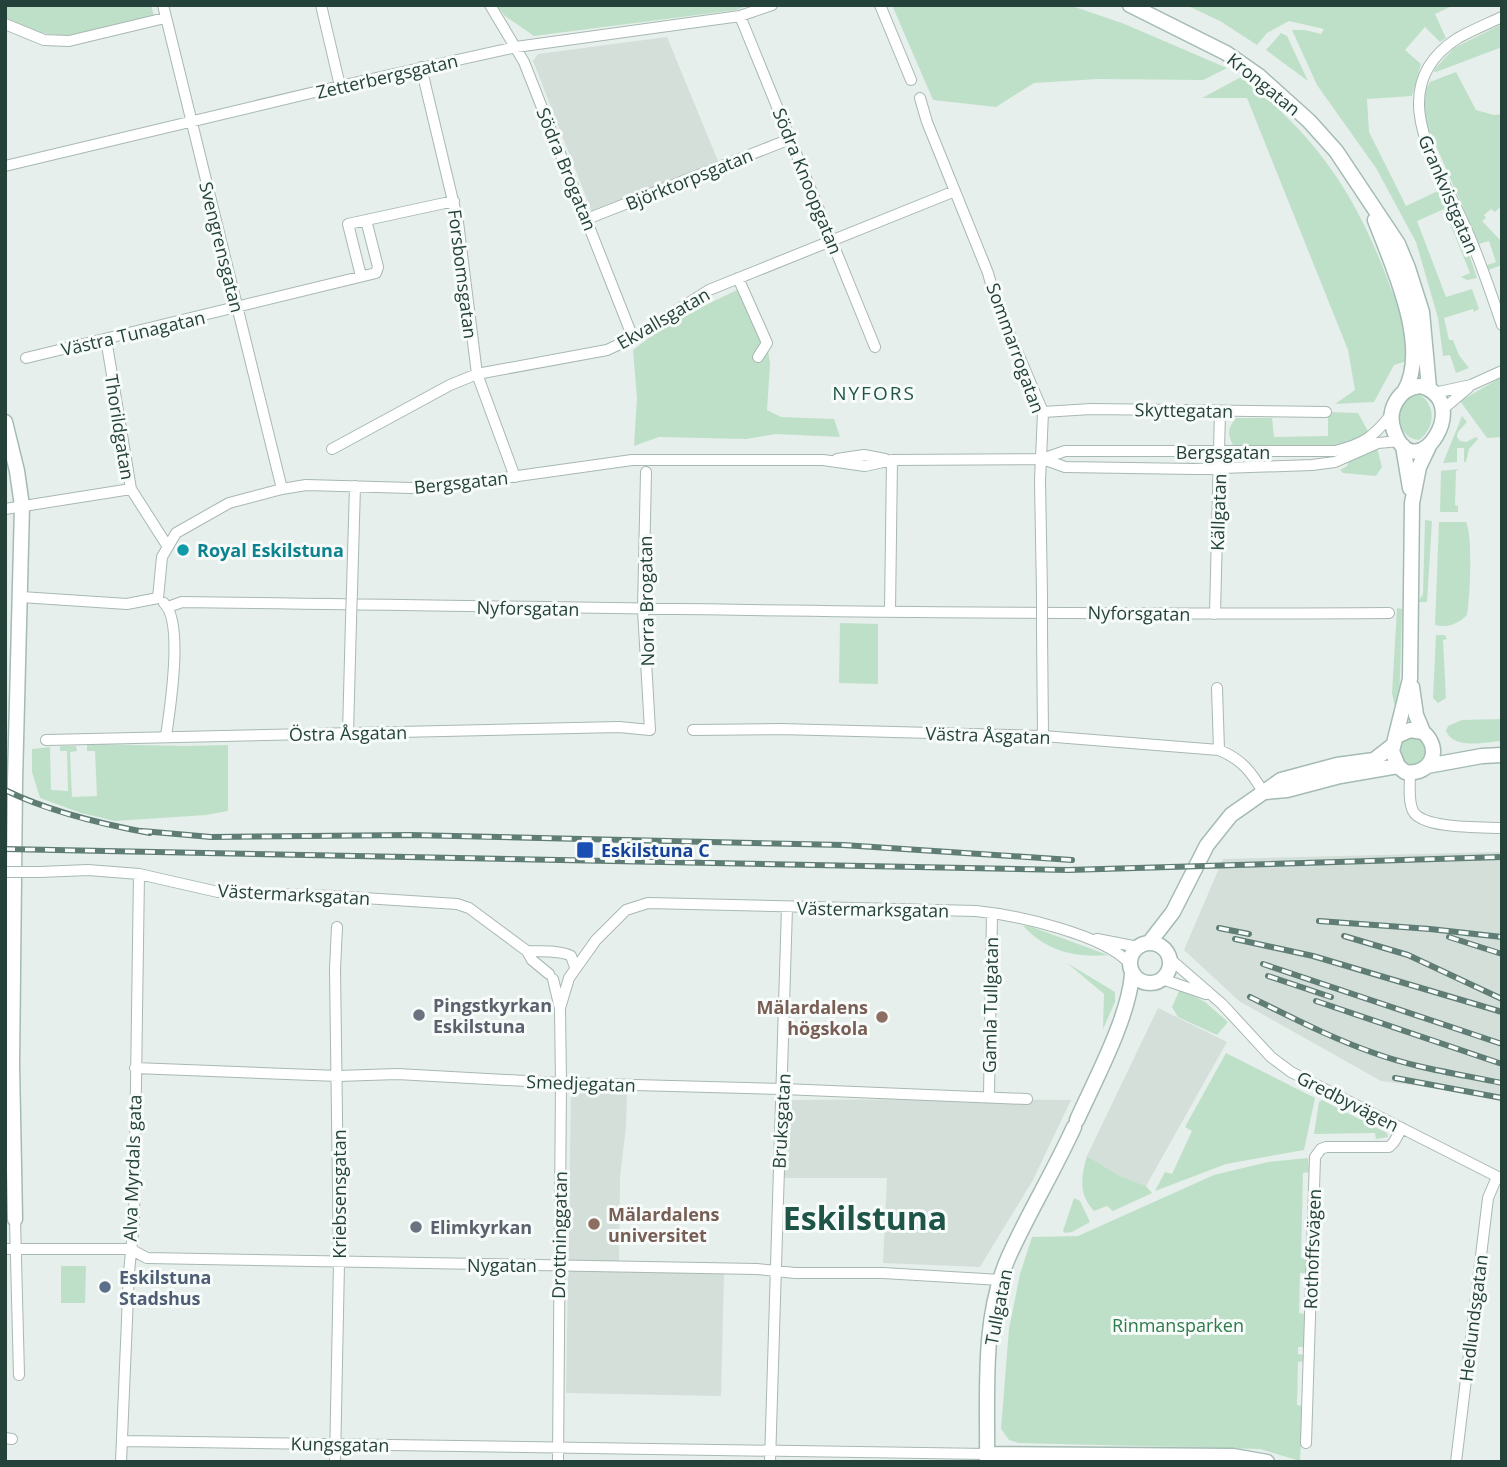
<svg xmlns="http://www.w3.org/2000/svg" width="1507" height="1467" viewBox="0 0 1507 1467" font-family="'Open Sans',sans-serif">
  <rect width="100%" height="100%" fill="#e6efeb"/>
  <!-- built -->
  <path fill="#d4dfda" d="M667,37L718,161L592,212L533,61L538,54Z
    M1502,852V1097L1381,1081L1239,1001L1184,950L1223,859Z
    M1158,1008L1227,1042L1146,1186L1118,1175L1087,1156Z
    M571,1093H627L626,1126L620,1177L619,1271L724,1273L721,1396L566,1393Z
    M945,1099L1071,1100L1033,1180L980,1267L883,1263L887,1178H784L788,1100Z"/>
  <!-- green -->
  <path fill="#bfe0c8" d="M5,5H151L154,16L70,36L41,33L5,20Z
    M496,5H749L736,10L534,36L505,16Z
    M892,5H1069L1122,23L1227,68L1203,80L1098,79L1034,83L996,107L933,100Z
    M1186,5H1454L1435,14L1446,38L1440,42L1425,27L1405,50L1421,64L1412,96L1367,99L1369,132L1406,206L1440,190L1467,248L1477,278L1467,280L1461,277L1470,273L1444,209L1417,221L1446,297L1472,289L1479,309L1474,312L1473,309L1444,318L1449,340H1453L1459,355L1469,368L1456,373L1450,355L1443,356L1438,318L1416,242L1376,168L1317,85L1292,30H1305L1321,34L1324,29L1289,21L1267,33L1257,45L1220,21Z
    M1502,24V47L1436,72L1433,71L1454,48Z
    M1281,33L1287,36L1308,81L1266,50Z
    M1456,72L1476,110L1494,115L1502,114V205L1495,212L1491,209L1484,215L1486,218L1482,221L1502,242V265L1488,270L1487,265L1496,262L1489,241L1479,244L1422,114L1424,93L1430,82Z
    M1241,77C1315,135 1354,191 1387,278C1391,291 1400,305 1402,318C1405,332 1406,347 1407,361L1394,365L1374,402L1335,404L1355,390L1348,350L1247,98H1202Z
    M743,289L767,343L770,364L767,410L781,417L834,419L840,437L776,434L746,439L659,437L634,446L637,398L633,350L668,323L737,290Z
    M1502,377V437L1487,438L1460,401Z
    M1416,393C1437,402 1436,428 1419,440C1394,438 1394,401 1416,393Z
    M1328,412L1358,413L1369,433L1346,444L1320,449H1243L1233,445C1227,434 1228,428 1236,418H1272L1274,437L1328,436Z
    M1462,416L1467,422L1458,432L1457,437L1460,441L1466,442L1476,437L1478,439L1469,449L1466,462H1464V448H1457V462L1443,463Z
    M1377,448L1382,467L1376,476L1343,473L1340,470L1347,466L1349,461Z
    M1459,469L1456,471L1455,505L1458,506V512H1440L1441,471Z
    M1425,520L1432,521L1427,602H1418L1423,594Z
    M1439,522H1466C1473,535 1470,599 1467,615C1458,624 1448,628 1435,625Z
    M1397,608L1402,609L1399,708L1395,707L1392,693Z
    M840,623L878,624V684L839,683Z
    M1436,635H1445L1447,639L1443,640L1446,698L1438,703L1433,698Z
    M1502,719V741C1485,742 1454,750 1446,731L1448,726L1462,720Z
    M1408,736L1422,739L1428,753L1419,766L1403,765L1397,746Z
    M87,744L186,746L228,745V811L206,815L115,821L81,813L40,798L32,772V749L50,747L51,790L68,791L67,751H60V746H76L77,751L70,752L72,797L97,796L95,751H87Z
    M1023,926H1029L1108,955C1074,958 1047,951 1023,926Z
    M1067,963L1115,992V1002L1103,1029L1104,994Z
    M1180,989L1205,1002L1228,1022L1217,1035L1178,1017L1172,1007Z
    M1226,1053L1315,1098L1304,1150L1226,1164L1155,1191L1165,1172L1172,1174L1192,1131L1185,1127Z
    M1322,1100L1387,1133L1388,1137L1376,1139L1375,1133L1314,1134L1319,1102Z
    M1087,1156L1118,1175L1146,1186L1152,1193L1113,1211L1107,1206L1094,1211C1078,1194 1081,1176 1087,1156Z
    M1308,1158L1309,1172L1303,1173L1301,1258L1307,1259L1306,1273H1300L1299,1313L1305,1314L1304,1347H1298V1354L1304,1355V1361L1298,1362L1297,1405L1303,1406L1300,1461L1260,1449L1019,1443L1009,1440L1001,1429L1009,1329L1020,1274L1032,1237L1078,1236L1214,1175L1268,1162Z
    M1074,1198L1080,1201L1090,1222L1072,1232L1065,1233L1063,1231Z
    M61,1266H86L85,1303H61Z"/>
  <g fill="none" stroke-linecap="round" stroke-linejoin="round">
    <!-- street casing -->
    <g stroke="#a8b8b2" stroke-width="12">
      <path id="street" d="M163,5L282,489
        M321,5L340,86
        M490,5L524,62L633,338
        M880,5L911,80
        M740,16L875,347
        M1502,17C1487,24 1472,30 1458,38C1381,87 1437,164 1464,224C1479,256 1490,291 1502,325
        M5,24L44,40L69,41L165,18
        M421,67L458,222L477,374L515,477
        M920,98L927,122L988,273L996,302L1043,412L1040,481L1042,594
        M5,166L340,86L516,47L740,16L772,5
        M587,219L790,139
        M361,276L348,224L454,201
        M738,278L767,343L758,357
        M106,339L131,489L168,547
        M26,358L376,273L378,267L366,220
        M1434,393L1471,385L1502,371
        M1442,410L1468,388
        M1043,412L1091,409L1326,412
        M332,449L450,385L477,374L607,350L633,338L709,290L955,191
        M837,459L864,455L885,459
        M1043,459L1065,467L1194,469L1312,465L1335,462L1378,443L1399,441
        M5,509L131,489
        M352,590L355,486
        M21,597L127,604L158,598
        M158,598L162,557L176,533L229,503L282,489L306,485L411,488L461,484L632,460H823L865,466L892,460L1042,459L1065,451H1335C1364,444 1373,437 1391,415
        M164,603C184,622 170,709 166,736
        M168,607L182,602C584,607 987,616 1389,613
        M890,611L892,460
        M1215,614L1220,411
        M1042,630L1043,736
        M1217,688L1219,750
        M693,730L780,729L1043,736L1219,750C1241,759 1251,771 1263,792
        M348,733L351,620
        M46,740L619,727L650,730L643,610L646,472
        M1410,773C1410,784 1408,801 1413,811C1422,829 1482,827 1502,828
        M40,872L88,870L139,874L218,892L333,896L457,904L469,908L527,951L532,960L549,974
        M1097,939L1138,947
        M527,951C540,952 561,950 571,956L575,967
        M1169,958L1222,1004L1271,1057L1291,1072L1502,1179
        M553,979L560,1008L561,1083L558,1462
        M1162,979L1206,994
        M560,1008L569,978L596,940L626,910L648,903L976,911C1015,915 1104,934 1130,964
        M135,1068L338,1076L397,1074L561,1083L783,1089L1027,1099
        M989,1096L992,913
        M15,1219L19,1375
        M5,1249H130L147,1258L757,1269L795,1273H883L1001,1280
        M5,1438L12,1439
        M126,1441L987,1454
        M1306,1443L1315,1157L1321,1149L1326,1147H1389L1394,1142L1402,1128
        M121,1462L129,1272L134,1222L139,874
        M335,1462L339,1263L335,969L337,927
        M770,1462L787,907
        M1456,1462L1488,1198L1497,1177"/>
    </g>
    <!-- secondary casing -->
    <g stroke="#a4bbb3" stroke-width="17">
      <path id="secondary" d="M1130,5L1226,53L1259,76L1309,121L1336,151L1398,244L1408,268L1422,312L1429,388
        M1375,220C1392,265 1431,347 1404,392
        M1420,386C1475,399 1416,492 1394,431C1386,410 1399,388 1420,386Z
        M5,422L17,471L22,506L15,782L12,1065L15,1219
        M1403,446L1410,488
        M1412,687L1416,715L1423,732
        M1397,736L1410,730L1423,732C1443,749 1431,776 1405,772L1398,766L1392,751L1410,679L1412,503L1419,467L1429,446
        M1427,766L1482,756L1502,755
        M1265,792L1287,790L1340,776L1398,766
        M1130 963a20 20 0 1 1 40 0a20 20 0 1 1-40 0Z
        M1149,943L1173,912L1207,845L1231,815L1281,780L1337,765L1374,760L1392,746
        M1077,1120C1095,1080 1129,1017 1132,974
        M987,1454L1233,1456L1267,1462
        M987,1462C988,1395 981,1318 1009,1256C1029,1212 1054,1171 1074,1127"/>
    </g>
    <!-- street -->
    <use href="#street" stroke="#fff" stroke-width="10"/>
    <!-- secondary -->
    <use href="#secondary" stroke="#fff" stroke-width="14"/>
    <!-- rail casing -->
    <g stroke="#5f7d75" stroke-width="6">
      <path id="rail" d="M5,790C50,812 101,824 150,833
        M142,831L211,837L410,835L843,845L1072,860
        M5,849L1068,870L1502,857
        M1319,921L1430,929L1502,937
        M1219,928L1249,934
        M1344,936L1408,955L1502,999
        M1449,937L1502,954
        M1235,939L1313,956L1502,1012
        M1263,964L1502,1044
        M1268,976L1331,997
        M1250,997C1291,1017 1331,1038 1374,1053C1415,1068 1459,1074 1502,1083
        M1316,1001L1502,1064
        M1395,1078L1502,1098"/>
    </g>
    <!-- rail -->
    <use href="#rail" stroke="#f7fbf9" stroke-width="3.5" stroke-dasharray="10" stroke-linecap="butt"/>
    <!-- street-bridge casing -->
    <g stroke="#a8b8b2" stroke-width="12" stroke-linecap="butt">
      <path id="street-bridge" d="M1042,594V630
        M351,620L352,590
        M5,872H40"/>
    </g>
    <!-- street-bridge -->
    <use href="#street-bridge" stroke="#fff" stroke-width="10"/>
  </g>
  <!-- markers -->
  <circle fill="#0f9aa8" stroke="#f7fbf9" stroke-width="2.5" cx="183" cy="550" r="7"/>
  <rect fill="#1a4fb4" stroke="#f7fbf9" stroke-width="2.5" x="576" y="841" width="18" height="18" rx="3.5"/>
  <g fill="#6b7280" stroke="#f7fbf9" stroke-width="2.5">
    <circle cx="419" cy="1015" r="7"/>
    <circle cx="416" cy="1227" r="7"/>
  </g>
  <g fill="#8d6e63" stroke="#f7fbf9" stroke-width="2.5">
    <circle cx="882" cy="1017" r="7"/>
    <circle cx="594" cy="1224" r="7"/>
  </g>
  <circle fill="#5c6f8a" stroke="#f7fbf9" stroke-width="2.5" cx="105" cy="1287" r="7"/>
  <g text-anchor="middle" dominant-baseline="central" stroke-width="6" stroke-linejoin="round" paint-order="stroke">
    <!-- street labels -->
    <g font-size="18" fill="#24423a" stroke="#f7fbf9">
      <text transform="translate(387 76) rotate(-13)">Zetterbergsgatan</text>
      <text transform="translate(1264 84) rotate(39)">Krongatan</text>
      <text transform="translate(567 169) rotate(68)">Södra Brogatan</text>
      <text transform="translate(689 179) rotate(-22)">Björktorpsgatan</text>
      <text transform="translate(808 181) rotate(68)">Södra Knoopgatan</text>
      <text transform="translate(1449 194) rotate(67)">Grankvistgatan</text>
      <text transform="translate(222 247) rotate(76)">Svengrensgatan</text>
      <text transform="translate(463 274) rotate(83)">Forsbomsgatan</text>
      <text transform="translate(663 318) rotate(-30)">Ekvallsgatan</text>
      <text transform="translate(133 333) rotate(-13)">Västra Tunagatan</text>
      <text transform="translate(1016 348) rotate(70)">Sommarrogatan</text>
      <text transform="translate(1184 410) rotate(1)">Skyttegatan</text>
      <text transform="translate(120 427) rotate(81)">Thorildgatan</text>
      <text x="1223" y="452">Bergsgatan</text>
      <text transform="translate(461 482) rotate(-6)">Bergsgatan</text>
      <text transform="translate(1218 512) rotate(-88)">Källgatan</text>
      <text transform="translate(646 601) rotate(-91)">Norra Brogatan</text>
      <text transform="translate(528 608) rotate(1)">Nyforsgatan</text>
      <text transform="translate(1139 613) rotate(1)">Nyforsgatan</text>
      <text transform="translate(348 733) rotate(-1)">Östra Åsgatan</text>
      <text transform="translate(988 735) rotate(2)">Västra Åsgatan</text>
      <text transform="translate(294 894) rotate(3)">Västermarksgatan</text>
      <text transform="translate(873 909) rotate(1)">Västermarksgatan</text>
      <text transform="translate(990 1005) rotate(-89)">Gamla Tullgatan</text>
      <text transform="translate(581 1083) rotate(2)">Smedjegatan</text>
      <text transform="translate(1348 1101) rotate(27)">Gredbyvägen</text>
      <text transform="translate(781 1121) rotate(-87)">Bruksgatan</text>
      <text transform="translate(132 1168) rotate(-88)">Alva Myrdals gata</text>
      <text transform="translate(339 1194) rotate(-90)">Kriebsensgatan</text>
      <text transform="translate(559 1235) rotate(-89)">Drottninggatan</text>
      <text transform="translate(1312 1249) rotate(-88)">Rothoffsvägen</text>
      <text x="502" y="1265">Nygatan</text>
      <text transform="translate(998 1307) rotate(-79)">Tullgatan</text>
      <text transform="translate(1473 1318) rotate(-83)">Hedlundsgatan</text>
      <text transform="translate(340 1444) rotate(1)">Kungsgatan</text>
    </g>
    <!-- culture labels -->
    <g font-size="18" font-weight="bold" fill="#0d838f" stroke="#f7fbf9" text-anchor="start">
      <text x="197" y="550">Royal Eskilstuna</text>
    </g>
    <!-- transit labels -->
    <g font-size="18" font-weight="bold" fill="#164399" stroke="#f7fbf9" text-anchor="start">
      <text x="601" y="850">Eskilstuna C</text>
    </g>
    <!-- worship labels -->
    <g font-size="18" font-weight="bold" fill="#5b616d" stroke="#f7fbf9" text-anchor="start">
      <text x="433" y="1005">Pingstkyrkan<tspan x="433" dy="21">Eskilstuna</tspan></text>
      <text x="430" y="1227">Elimkyrkan</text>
    </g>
    <!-- education labels -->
    <g font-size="18" font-weight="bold" fill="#785e54" stroke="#f7fbf9" text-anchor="end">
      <text x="868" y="1007">Mälardalens<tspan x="868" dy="21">högskola</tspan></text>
      <text x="608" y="1214" text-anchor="start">Mälardalens<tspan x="608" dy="21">universitet</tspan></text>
    </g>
    <!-- service labels -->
    <g font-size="18" font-weight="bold" fill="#4e5e75" stroke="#f7fbf9" text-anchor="start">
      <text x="119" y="1277">Eskilstuna<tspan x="119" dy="21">Stadshus</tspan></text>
    </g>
    <!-- park labels -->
    <g font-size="18" fill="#2d7a4b" stroke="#f7fbf9">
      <text x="1178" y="1325">Rinmansparken</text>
    </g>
    <!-- neighbourhood labels -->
    <g font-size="19" letter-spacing="2" fill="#1f5548" stroke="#f7fbf9">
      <text x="874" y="393">NYFORS</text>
    </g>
    <!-- town labels -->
    <g font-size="32" font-weight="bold" fill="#1f5548" stroke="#f7fbf9">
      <text x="865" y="1217">Eskilstuna</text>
    </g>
  </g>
  <!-- border -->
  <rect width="1507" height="1467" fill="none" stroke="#24423a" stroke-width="14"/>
</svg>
